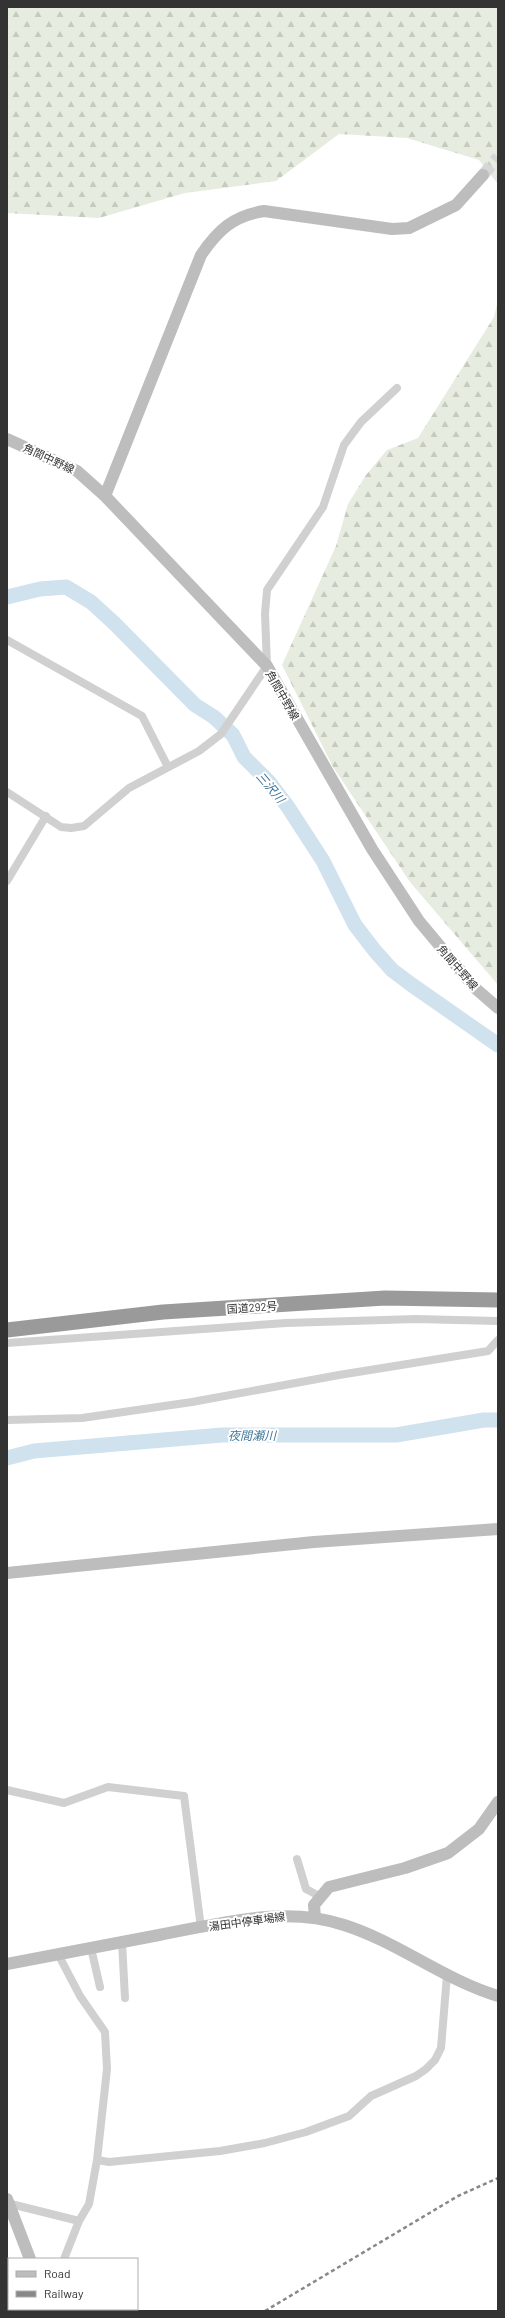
<svg xmlns="http://www.w3.org/2000/svg" width="505" height="2318" viewBox="0 0 505 2318" font-family="Barlow,'Noto Sans JP',sans-serif">
  <defs>
    <pattern id="forest-firs" width="22" height="20" patternUnits="userSpaceOnUse"><rect width="22" height="20" fill="#e6ecdf"/><path d="M5 1l3.5 6h-7zM16 11l3.5 6h-7z" fill="#c6cbc0"/></pattern>
  </defs>
  <rect width="100%" height="100%" fill="#fff"/>
  <!-- forest -->
  <path fill="url(#forest-firs)" d="M7,7H498V184L479,160L407,138L339,134L276,181L185,193L99,218L7,213Z
    M498,300V985L410,882L333,767L282,665L336,546L348,504L366,475L387,450L418,438L494,317Z"/>
  <g fill="none" stroke-linecap="round" stroke-linejoin="round">
    <!-- river -->
    <path stroke="#cfe2ee" stroke-width="15" d="M7,597L40,589L66,587L91,602L114,623L195,705L214,717L233,735L244,757L269,782L288,807L323,861L355,925L375,951L392,970L412,985L498,1045
      M7,1458L34,1451L222,1435H396L484,1420H498"/>
    <!-- secondary-tunnel -->
    <path stroke="#d6d6d6" stroke-width="12" stroke-dasharray="12 6" stroke-linecap="butt" d="M483,175L498,157"/>
    <!-- street -->
    <path stroke="#d0d0d0" stroke-width="8" d="M7,640L142,716L168,767
      M7,792L61,827L71,828L84,826L129,788L199,751L221,734L267,666L265,614L267,590L323,507L344,445L361,422L397,388
      M7,881L46,816
      M7,1343L286,1323L416,1319L498,1321
      M7,1420L82,1418L192,1402L339,1375L488,1351L498,1340
      M7,1790L64,1803L108,1787L184,1796L201,1928
      M297,1859L306,1889L321,1897
      M122,1942L125,1998
      M91,1948L100,1987
      M58,1954L80,1996L105,2032L107,2069L97,2160L89,2204L79,2221L64,2259
      M97,2160L109,2162L220,2151L265,2143L306,2132L349,2116L371,2096L416,2076L426,2069L435,2060L441,2048L447,1975
      M7,2203L79,2221"/>
    <!-- secondary -->
    <path stroke="#bdbdbd" stroke-width="12" d="M7,439L77,471L105,496L267,666L372,849L419,921L475,988L498,1008
      M105,496L201,255C218,230 233,216 264,211L392,229L409,228L456,205L483,175
      M7,1573L314,1542L498,1529
      M315,1918L314,1905L329,1887L405,1868L448,1853L479,1829L498,1802
      M7,1964C58,1954 108,1945 159,1935C219,1924 284,1905 344,1925C398,1942 444,1980 498,1996
      M7,2199L30,2259
      M49,2309L50,2311"/>
    <!-- highway -->
    <path stroke="#9a9a9a" stroke-width="15" d="M7,1330L163,1312L385,1298L498,1300"/>
    <!-- rail -->
    <path stroke="#888" stroke-width="2.5" stroke-dasharray="4 3" stroke-linecap="butt" d="M265,2311L458,2196L498,2178"/>
  </g>
  <g text-anchor="middle" dominant-baseline="central" stroke-width="4" stroke-linejoin="round" paint-order="stroke">
    <!-- street labels -->
    <g font-size="11" fill="#333" stroke="#fff">
      <text transform="translate(49 458) rotate(25)">角間中野線</text>
      <text transform="translate(283 695) rotate(60)">角間中野線</text>
      <text transform="translate(458 967) rotate(49)">角間中野線</text>
      <text transform="translate(252 1307) rotate(-4)">国道292号</text>
      <text transform="translate(247 1921) rotate(-8)">湯田中停車場線</text>
    </g>
    <!-- water labels -->
    <g font-size="12" font-style="italic" fill="#3f7597" stroke="#fff">
      <text transform="translate(271 787) rotate(50)">三沢川</text>
      <text x="252" y="1435">夜間瀬川</text>
    </g>
  </g>
  <!-- border -->
  <rect width="505" height="2318" fill="none" stroke="#333333" stroke-width="16"/>
  <!-- legend -->
  <rect x="8" y="2258" width="130" height="52" fill="#ffffff" stroke="#adadad"/>
  <rect x="16" y="2271" width="20" height="6" fill="#bdbdbd" stroke="#adadad"/>
  <text x="44" y="2278" font-size="12" fill="#333333">Road</text>
  <rect x="16" y="2291" width="20" height="6" fill="#888888" stroke="#adadad"/>
  <text x="44" y="2298" font-size="12" fill="#333333">Railway</text>
</svg>
